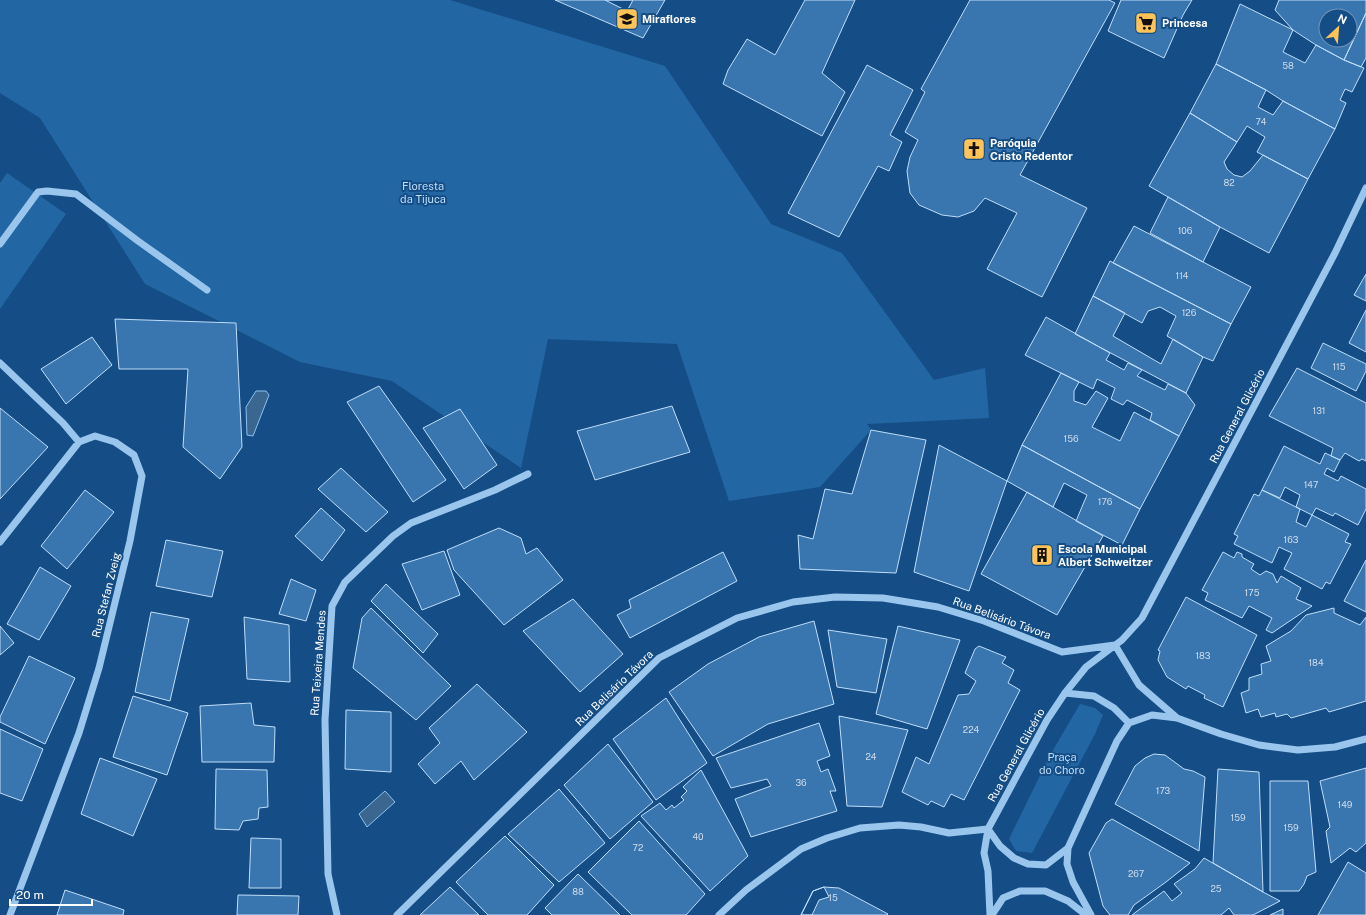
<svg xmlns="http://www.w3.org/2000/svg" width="1366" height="915" viewBox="0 0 1366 915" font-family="'Public Sans',sans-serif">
  <rect width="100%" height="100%" fill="#154e86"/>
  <!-- green -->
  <path fill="#2366a4" d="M0,0H450L665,66L771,224L842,253L934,380L985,368L989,418L867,424L871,430L820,487L729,501L677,344L548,339L521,468L392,381L300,362L145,284L40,118L0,93Z
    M7,173L66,214L0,309V183Z
    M1080,704L1095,708L1103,715L1095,734L1032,853L1016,851L1009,839L1049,757Z"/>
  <!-- water -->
  <path fill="#3b668f" stroke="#8cc2f1" d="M256,391H266L269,395L253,436L247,435L246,407Z
    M385,791L395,802L367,827L359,814Z"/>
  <!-- building -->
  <path fill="#3975ae" stroke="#bfdefa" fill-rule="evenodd" d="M555,0H665L643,38Z
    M605,0H633L627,11Z
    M805,0H855L822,73L845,92L822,136L723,84L728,70L747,39L775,55Z
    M970,0H1109L1115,3L1020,175L1087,208L1042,297L987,269L1017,213L985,198L974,211L958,217L942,215L919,205L910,193L907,171L910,157L918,140L905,132L925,92L921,89Z
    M1121,0H1192L1183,15L1164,58L1108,31Z
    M1279,0H1366V13L1344,60L1316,45L1293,30L1275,10ZM1326,16H1350V40H1326Z
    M1240,4L1293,30L1283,52L1305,63L1316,45L1344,60L1364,68L1352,92L1345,89L1340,100L1346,103L1335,129L1283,101L1266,90L1216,64Z
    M1366,13V58L1361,67L1344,60Z
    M1216,64L1266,90L1258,107L1273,115L1283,101L1335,129L1308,179L1257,152L1265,137L1247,126L1237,142L1190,113Z
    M867,65L913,90L890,135L902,142L889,171L878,166L839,237L788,213Z
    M1190,113L1237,142L1224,162L1227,169L1234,175L1242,177L1250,171L1263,155L1308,179L1269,253L1220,227L1149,186Z
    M1168,197L1220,227L1203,262L1150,233Z
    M1134,226L1251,287L1231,324L1113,263Z
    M1110,261L1231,324L1213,361L1203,357L1167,336L1176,316L1160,307L1148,311L1142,323L1093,296Z
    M1366,274V301L1354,295Z
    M1093,296L1125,313L1113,336L1161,364L1173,339L1203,357L1186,393L1075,334Z
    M1366,310V352L1349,343Z
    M1046,317L1110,353L1106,360L1124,370L1128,363L1142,370L1137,376L1165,390L1168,384L1186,393L1195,405L1179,436L1150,420L1152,413L1127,400L1123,405L1111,399L1115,388L1097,379L1093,389L1025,355Z
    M115,319L236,323L242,447L220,479L183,447L188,369H119Z
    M92,337L112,365L66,404L41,369Z
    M1323,343L1366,364V371L1356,391L1311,368Z
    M1297,368L1366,403V461L1362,459L1359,461L1345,453L1340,460L1331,456L1333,448L1269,416Z
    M1061,373L1079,382L1074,391V401L1086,405L1096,391L1108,398L1092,427L1120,441L1134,412L1179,436L1140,509L1022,445Z
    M379,386L446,480L413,502L347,402Z
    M672,406L690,452L595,480L577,431Z
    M0,408L48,447L0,499Z
    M460,409L497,465L464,489L423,428Z
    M871,430L926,440L896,573L800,569L798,535L813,539L825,489L852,494Z
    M939,445L1007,481L969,591L914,572Z
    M1022,445L1140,509L1122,545L1076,521L1087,495L1064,483L1053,507L1007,481Z
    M1284,446L1320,464L1325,453L1340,460L1334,472L1327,468L1324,474L1338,481L1341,476L1366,489V509L1358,525L1335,513L1333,516L1316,508L1312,515L1296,507L1300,495L1285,487L1280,498L1262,490Z
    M341,468L388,512L366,532L318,489Z
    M85,490L114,512L67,569L41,546Z
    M1262,490L1300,509L1296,522L1306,527L1312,515L1349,534L1345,542L1351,544L1330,584L1326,582L1322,589L1284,569L1292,553L1279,547L1272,563L1234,544L1238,536L1234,534L1254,494L1259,496Z
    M1027,492L1103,536L1057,615L981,574Z
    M321,508L345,530L322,561L295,536Z
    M499,528L521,538L526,554L537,548L563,580L504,625L454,570L447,550Z
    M166,540L223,551L212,597L156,586Z
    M444,551L460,595L422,610L402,564Z
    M723,552L737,581L630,638L617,615L631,608L629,600Z
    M1223,552L1234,558L1237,552L1242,554V557L1254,564L1251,569L1260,575L1266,571L1273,574L1277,583L1281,576L1301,588L1296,599L1312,606L1272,633L1266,630L1272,618L1249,606L1242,618L1205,600L1208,593L1202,590Z
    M1366,560V612L1344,601Z
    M40,567L71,586L39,640L7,624Z
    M291,579L316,590L306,621L279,614Z
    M386,584L438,634L423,653L371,601Z
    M1186,597L1257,635L1223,707L1204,698L1205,695L1188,686L1186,689L1167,677L1158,660L1160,651L1158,650Z
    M573,599L623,654L580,692L523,631Z
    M371,608L451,686L416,720L353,668L362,618Z
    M1334,608V613L1360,625L1366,617V701L1329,712L1326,708L1291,718L1287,714L1276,717L1275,713L1261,717L1258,709L1246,713L1241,693L1249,690V678L1262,674L1261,664L1271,661L1266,646L1291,631L1306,615Z
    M151,612L189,619L170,701L135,692Z
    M244,617L289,625L290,682L247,679Z
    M814,621L834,704L768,724L713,756L669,692L708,664L759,637Z
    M0,626L14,643L0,655Z
    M898,626L960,640L927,729L876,714Z
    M828,630L887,639L876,693L837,687Z
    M979,646L1006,657L1002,663L1014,670L1008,683L1020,690L964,800L951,794L944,807L931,801L928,805L902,792L916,757L929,764L958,695L969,694L976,681L965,673L975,649Z
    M29,656L75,678L45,744L0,722V717Z
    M477,684L527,732L474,780L461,761L435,784L418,764L440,743L429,728Z
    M133,696L188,713L167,775L113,757Z
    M666,698L707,763L656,800L613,739Z
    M251,703L254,725L275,727L274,762H202L200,706Z
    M346,710L391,712V772L345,769Z
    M839,716L908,730L882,807L847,806Z
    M819,723L830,756L817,761L821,772L828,769L836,791H830L837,811L751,837L735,799L771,786L767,779L731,788L716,758Z
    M0,729L43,749L22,801L0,793Z
    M608,744L653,802L610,839L564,785Z
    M1154,754L1165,755L1184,769L1193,771L1205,777L1199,851L1115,804L1135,766L1145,758Z
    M100,758L157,779L133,836L81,814Z
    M1366,768V843L1356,852L1350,848L1331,863L1326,831L1330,827L1320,781Z
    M216,769L267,770L268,807L259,808L258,819L243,821L239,830L215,829Z
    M1218,769L1259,772L1263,892L1213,863Z
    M701,770L748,856L710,891L641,816L660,803L666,810L672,805L674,808L684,800L681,797L687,791L683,787Z
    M1270,781H1308L1316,872L1307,876L1304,884L1299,891H1270Z
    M559,789L605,843L559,882L508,834Z
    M1112,819L1190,863L1166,882L1134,905L1128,915H1110L1103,906L1089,853L1106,823Z
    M639,821L705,894L686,915H632L588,872Z
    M505,836L554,885L527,915H488L456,882Z
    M251,838L281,839V888H249Z
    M1204,858L1263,892L1280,901L1253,915H1234L1229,908L1221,915H1132L1164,891L1172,901L1182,893L1174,884L1195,869Z
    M1348,862L1366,873V915H1318Z
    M578,874L620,915H552L545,908Z
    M450,887L479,915H420Z
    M824,887L839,888L888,914L887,915H801L813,891Z
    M824,887L829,897L819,900L812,915H801L813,891Z
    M65,890L124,910L123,915H57Z
    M238,895L299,896L298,915H237Z
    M1283,909V915H1270Z"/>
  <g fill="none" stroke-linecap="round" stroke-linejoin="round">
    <!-- minor -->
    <path stroke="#9ac6ee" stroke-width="7" d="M0,244L38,192L47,191L76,194L138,241L207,290
      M0,363L63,423L79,442
      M0,542L79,442L95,436L115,442L134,455L142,476L130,541L99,668L79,733L10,915
      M1065,693L1094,696L1114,708L1129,723
      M1129,723L1152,715L1177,718L1221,734L1259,745L1298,750L1335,747L1366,739
      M988,829L1000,846L1014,858L1028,864L1046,865L1068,848L1117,741L1129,723
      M1068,848L1067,864L1073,882L1091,915
      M337,915L328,874L325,720L332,606L345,582L393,536L411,523L495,490L528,474
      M397,915L659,658L737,618L793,602L835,597L883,598L938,607L984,621L1062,652L1115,645L1139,685L1177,718
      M719,915L746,890L801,849L827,838L860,828L899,825L921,827L949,833L988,829
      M990,915L988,871L984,853L988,829L1047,720L1065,693L1086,667L1122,640L1142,618L1335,253L1366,188
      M992,915L1003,898L1020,891H1045L1068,901L1086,915"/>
  </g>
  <!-- icons -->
  <defs>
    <g id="school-square" transform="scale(1.15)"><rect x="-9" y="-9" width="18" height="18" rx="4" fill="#ffc357" stroke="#154e86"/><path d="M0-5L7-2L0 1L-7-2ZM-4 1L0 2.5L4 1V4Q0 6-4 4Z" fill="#111"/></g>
    <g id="supermarket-square" transform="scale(1.15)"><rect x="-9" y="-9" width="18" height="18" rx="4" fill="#ffc357" stroke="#154e86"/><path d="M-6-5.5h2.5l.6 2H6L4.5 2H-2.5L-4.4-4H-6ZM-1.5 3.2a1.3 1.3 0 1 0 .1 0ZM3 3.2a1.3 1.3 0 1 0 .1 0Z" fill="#111"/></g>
    <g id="church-square" transform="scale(1.15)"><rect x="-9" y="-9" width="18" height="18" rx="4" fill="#ffc357" stroke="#154e86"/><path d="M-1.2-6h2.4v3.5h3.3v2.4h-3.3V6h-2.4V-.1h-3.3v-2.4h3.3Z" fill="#111"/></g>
    <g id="building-square" transform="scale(1.15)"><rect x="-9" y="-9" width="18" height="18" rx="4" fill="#ffc357" stroke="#154e86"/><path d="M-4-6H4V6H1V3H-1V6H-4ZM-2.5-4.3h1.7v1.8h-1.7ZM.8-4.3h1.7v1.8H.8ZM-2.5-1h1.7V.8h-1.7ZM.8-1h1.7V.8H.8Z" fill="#111"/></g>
  </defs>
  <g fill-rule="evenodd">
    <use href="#school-square" x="627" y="19"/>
    <use href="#supermarket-square" x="1146" y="23"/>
    <use href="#church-square" x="974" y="149"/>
    <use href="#building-square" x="1042" y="555"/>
  </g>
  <g text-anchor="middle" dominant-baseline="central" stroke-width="4" stroke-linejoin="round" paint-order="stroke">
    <!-- number labels -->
    <g font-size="9" fill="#cedceb">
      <text x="1288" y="65">58</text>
      <text x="1261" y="121">74</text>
      <text x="1229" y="182">82</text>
      <text x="1185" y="230">106</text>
      <text x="1182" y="275">114</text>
      <text x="1189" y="312">126</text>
      <text x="1339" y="366">115</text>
      <text x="1319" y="410">131</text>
      <text x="1071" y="438">156</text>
      <text x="1311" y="484">147</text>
      <text x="1105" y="501">176</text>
      <text x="1291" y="539">163</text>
      <text x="1252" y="592">175</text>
      <text x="1203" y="655">183</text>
      <text x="1316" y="662">184</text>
      <text x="971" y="729">224</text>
      <text x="871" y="756">24</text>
      <text x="801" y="782">36</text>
      <text x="1163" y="790">173</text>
      <text x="1345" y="804">149</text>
      <text x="1238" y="817">159</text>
      <text x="1291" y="827">159</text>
      <text x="698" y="836">40</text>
      <text x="638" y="847">72</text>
      <text x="1136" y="873">267</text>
      <text x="1216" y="888">25</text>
      <text x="578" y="891">88</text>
      <text x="833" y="897">15</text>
    </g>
    <!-- poi labels -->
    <g font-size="11" font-weight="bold" fill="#fff" stroke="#154e86" text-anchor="start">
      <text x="642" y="19">Miraflores</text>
      <text x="1162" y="23">Princesa</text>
      <text x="990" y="143">Paróquia<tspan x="990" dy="13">Cristo Redentor</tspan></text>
      <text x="1058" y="549">Escola Municipal<tspan x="1058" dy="13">Albert Schweitzer</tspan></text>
    </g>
    <!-- park labels -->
    <g font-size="11" fill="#bfdefa" stroke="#154e86">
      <text x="423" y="186">Floresta<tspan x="423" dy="13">da Tijuca</tspan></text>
      <text x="1062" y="757">Praça<tspan x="1062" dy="13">do Choro</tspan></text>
    </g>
    <!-- street labels -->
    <g font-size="11" fill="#fff" stroke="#154e86">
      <text transform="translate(1237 416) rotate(-62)">Rua General Glicério</text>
      <text transform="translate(106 595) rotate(-76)">Rua Stefan Zveig</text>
      <text transform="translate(1002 618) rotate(20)">Rua Belisário Távora</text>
      <text transform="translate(318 663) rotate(-86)">Rua Teixeira Mendes</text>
      <text transform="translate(614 688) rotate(-44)">Rua Belisário Távora</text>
      <text transform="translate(1016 755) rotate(-61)">Rua General Glicério</text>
    </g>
  </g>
  <!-- north arrow -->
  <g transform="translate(1338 28) rotate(26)"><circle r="19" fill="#154e86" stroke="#7395b6"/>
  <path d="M0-3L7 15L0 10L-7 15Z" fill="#ffc357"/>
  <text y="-6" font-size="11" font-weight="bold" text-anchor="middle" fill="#ffffff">N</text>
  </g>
  <!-- scale -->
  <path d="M10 899v6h82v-6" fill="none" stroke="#ffffff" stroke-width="2"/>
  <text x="16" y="899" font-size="12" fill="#ffffff" stroke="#154e86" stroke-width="3" paint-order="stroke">20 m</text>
</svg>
